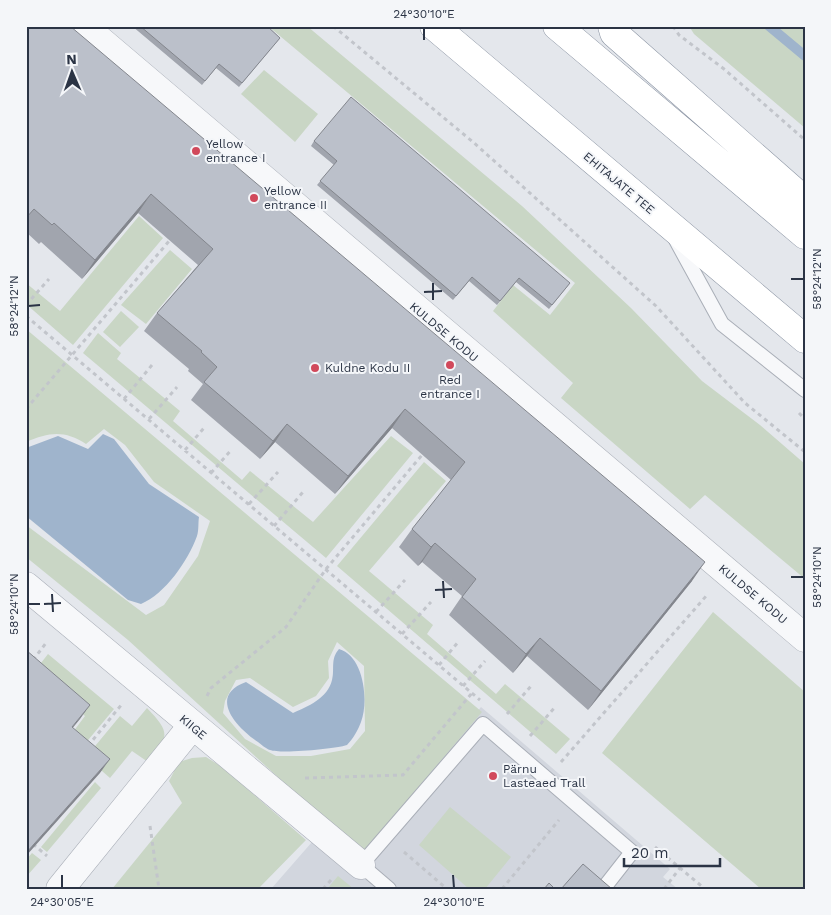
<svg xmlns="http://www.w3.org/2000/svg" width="831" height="915" viewBox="0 0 831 915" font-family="'Work Sans',sans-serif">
  <rect width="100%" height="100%" fill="#e4e7ec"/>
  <!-- built -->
  <path fill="#d2d6de" d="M481,707L670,869L663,877L678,889H271L312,842L372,838Z"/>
  <!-- green -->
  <path fill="#c9d6c5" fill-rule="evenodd" d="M268,26H307L522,206L631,308L702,381L760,425L805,464V579L705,495L690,509L561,398L573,383L493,311L513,285L550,315L575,283Z
    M689,26H805V128L694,34Z
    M264,70L318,114L295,142L241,94Z
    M139,216L163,238L73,345L26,304V283L60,311Z
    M170,250L192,269L146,324L121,305Z
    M121,311L139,327L120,347L103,332Z
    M26,329L482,712L362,854L128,640L26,557V525L146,615L164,605L198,556L210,521L154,482L125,445L104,429L86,444C65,430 49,432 26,442ZM337,642L364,666L365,731L350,749L311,756H276L245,739L223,713L225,701L236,680L250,678L293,707L316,696L329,678L328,661Z
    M98,333L121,353L117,359L180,411L173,421L242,480L250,471L313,522L391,436L413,453L326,558L83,353Z
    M424,462L446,481L369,571L433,625L427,634L496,694L505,684L570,739L556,754L337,566Z
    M713,612L805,692V889H761L602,753Z
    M48,654L114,709L79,751L67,740L85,716L34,672Z
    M147,708C171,733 169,736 148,762L132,751L110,778L86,757L120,716L132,726Z
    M206,757L222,767L306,840L258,889H112L182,803L169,781L179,762L192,758Z
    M95,782L101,788L47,852L41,847Z
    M450,807L511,857L485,889H469L419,845Z
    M32,853L41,860L26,877V860Z
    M338,876L354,889H327Z"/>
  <!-- water -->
  <path fill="#9fb4cc" d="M103,434L114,439L149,484L199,517C198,523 199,530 197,536C188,561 165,594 141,604L128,600L26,516V448L58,436L88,449Z
    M339,649C364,656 369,701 361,722C358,730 353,739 347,745C335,749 281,754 270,750C266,749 261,744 258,742C237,728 207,696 246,682L293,713C307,707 328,698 332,680C335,669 330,659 339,649Z"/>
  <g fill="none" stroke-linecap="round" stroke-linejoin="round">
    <!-- stream -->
    <path stroke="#9fb4cc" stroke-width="10" d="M769,26L805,56"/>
    <!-- service casing -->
    <g stroke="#a9aeb7" stroke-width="16">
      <path id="service" d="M676,240L722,324L805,390
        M389,889L361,865L483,724L632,852L603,889"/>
    </g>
    <!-- minor casing -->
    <g stroke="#a9aeb7" stroke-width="29">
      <path id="minor" d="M83,26L805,638
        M26,586L361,865
        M60,889L192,726"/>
    </g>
    <!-- trunk casing -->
    <g stroke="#8b94a3" stroke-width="29">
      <path id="trunk" d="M434,26L805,339
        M557,26L805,235
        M612,26L614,33L805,201"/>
    </g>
    <!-- path -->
    <path stroke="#c2c5cb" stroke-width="3" stroke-dasharray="4 4" stroke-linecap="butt" d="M333,26L473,142L656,306L745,403L805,452
      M673,26L679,35L724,69L805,140
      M26,305L49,279
      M26,316L480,700
      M124,399L152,365
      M26,409L170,240
      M799,413L805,419
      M149,419L177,387
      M185,450L204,428
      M211,473L232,449
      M249,504L278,472
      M274,526L303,492
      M376,612L405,580
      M402,634L431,602
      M33,660L46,643
      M439,665L459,641
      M463,686L485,661
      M207,696L211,688L286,627L326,569L422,455
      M507,714L531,686
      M530,736L556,706
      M88,746L122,704
      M561,762L707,595
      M305,778L403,775L472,693
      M150,826L159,889
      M33,844L47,856
      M655,847L705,889
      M404,852L447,889
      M323,889L331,880
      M502,889L559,820
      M664,889L680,868"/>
    <!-- service -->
    <use href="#service" stroke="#f7f8fa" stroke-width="14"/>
    <!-- minor -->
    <use href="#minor" stroke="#f7f8fa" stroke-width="28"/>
    <!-- trunk -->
    <use href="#trunk" stroke="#fff" stroke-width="28"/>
  </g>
  <!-- wall -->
  <path fill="#a1a5ae" d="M26,26L692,581L588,710L527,656L513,673L449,615L462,596L422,562L418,566L399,547L412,529L451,480L392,428L335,494L275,442L260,459L191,400L203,384L188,371L189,369L144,331L157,313L198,265L138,213L82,279L41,242L39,244L26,232Z
    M132,26H267L280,38L239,87L216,68L202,85Z
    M314,141L570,283L549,309L516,282L497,305L469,281L453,300L317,185L334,165L311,146Z"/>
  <!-- shaded-wall -->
  <path fill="#83868d" d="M151,194L138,213L82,279L95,260Z
    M405,409L392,428L335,494L348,476Z
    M287,424L275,442L260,459L273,441Z
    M435,543L422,562L418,566L431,547Z
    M705,562L692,581L588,710L601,691Z
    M540,638L527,656L513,673L526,654Z
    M90,705L80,719L62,741L72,727Z
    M110,759L100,773L26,856V853Z"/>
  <!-- building -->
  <path fill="#bbc0ca" stroke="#83868d" d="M26,26H70L705,562L601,691L540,638L526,654L462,597L476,579L435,543L431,547L412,529L465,462L405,409L348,476L287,424L273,441L204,382L217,367L201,352L202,351L157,313L213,249L151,194L95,260L54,223L52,225L34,209L26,218Z
    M140,26H267L280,38L242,83L219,64L205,81Z
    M351,97L570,283L552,305L519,278L500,301L472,277L456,296L320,181L337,161L314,141Z
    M26,650L90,705L72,727L110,759L26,853Z
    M583,864L612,889H561Z
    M549,883L555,889H544Z"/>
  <!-- ticks -->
  <path fill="none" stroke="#2b3445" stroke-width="2" d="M424,28V40M791,279H804M433,283V300M424,292L442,291M28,306L40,305M791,577H804M443,581L444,598M435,590L452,589M52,594L53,612M28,604H40M44,604L61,603M62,875V888M453,875L454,888"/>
  <!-- markers -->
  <g fill="#d1495b" stroke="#f4f6f9" stroke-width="2">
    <circle cx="196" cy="151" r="5"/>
    <circle cx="254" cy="198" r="5"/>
    <circle cx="450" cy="365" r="5"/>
    <circle cx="315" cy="368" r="5"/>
    <circle cx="493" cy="776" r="5"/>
  </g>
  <g text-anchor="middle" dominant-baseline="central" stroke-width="4" stroke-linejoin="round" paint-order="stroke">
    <!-- poi labels -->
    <g font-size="12" fill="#2b3445" stroke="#f4f6f9" text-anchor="start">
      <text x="206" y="144">Yellow<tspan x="206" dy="14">entrance I</tspan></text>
      <text x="264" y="191">Yellow<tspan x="264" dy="14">entrance II</tspan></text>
      <text x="325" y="368">Kuldne Kodu II</text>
      <text x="450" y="380" text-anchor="middle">Red<tspan x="450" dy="14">entrance I</tspan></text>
      <text x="503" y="769">Pärnu<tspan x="503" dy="14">Lasteaed Trall</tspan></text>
    </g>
    <!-- street labels -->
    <g font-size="12" fill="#2b3445" stroke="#f4f6f9">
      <text transform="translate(619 183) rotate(40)">EHITAJATE TEE</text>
      <text transform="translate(444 332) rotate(40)">KULDSE KODU</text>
      <text transform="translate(753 594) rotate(40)">KULDSE KODU</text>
      <text transform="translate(193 727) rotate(40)">KIIGE</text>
    </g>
  </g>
  <!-- border -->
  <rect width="831" height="915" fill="none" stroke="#f4f6f9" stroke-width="55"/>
  <!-- north arrow -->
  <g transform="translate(72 72) rotate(358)" stroke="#f4f6f9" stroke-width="4" paint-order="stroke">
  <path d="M0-4L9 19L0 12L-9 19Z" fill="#2b3445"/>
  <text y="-8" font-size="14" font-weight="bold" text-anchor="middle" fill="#2b3445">N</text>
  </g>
  <!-- scale -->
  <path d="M624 858v8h96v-8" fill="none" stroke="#2b3445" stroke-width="2.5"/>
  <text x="631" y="858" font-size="15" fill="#2b3445" stroke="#f4f6f9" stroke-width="4" paint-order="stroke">20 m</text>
  <rect x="28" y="28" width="776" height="860" fill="none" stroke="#2b3445" stroke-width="2"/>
  <g font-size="12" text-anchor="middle" fill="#2b3445">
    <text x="424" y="18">24°30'10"E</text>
    <text transform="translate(817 279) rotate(-90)" y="4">58°24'12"N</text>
    <text transform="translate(14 306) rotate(-90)" y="4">58°24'12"N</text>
    <text transform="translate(817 577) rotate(-90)" y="4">58°24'10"N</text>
    <text transform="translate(14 604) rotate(-90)" y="4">58°24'10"N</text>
    <text x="62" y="906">24°30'05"E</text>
    <text x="454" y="906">24°30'10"E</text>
  </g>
</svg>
